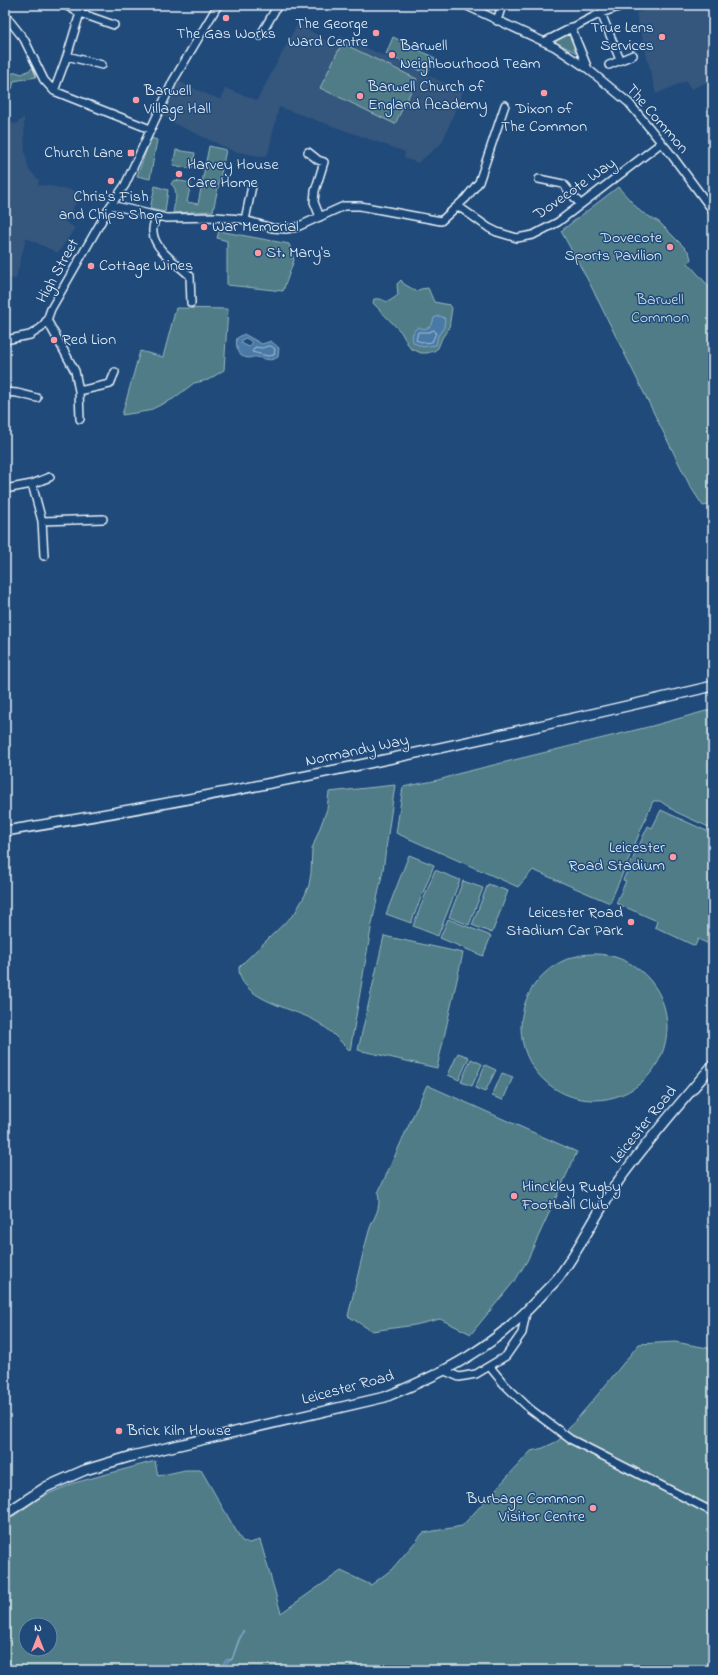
<svg xmlns="http://www.w3.org/2000/svg" width="718" height="1675" viewBox="0 0 718 1675" font-family="'Indie Flower',sans-serif">
  <rect width="100%" height="100%" fill="#1f4a7a"/>
  <filter id="ink" filterUnits="userSpaceOnUse"><feTurbulence type="fractalNoise" baseFrequency=".025" numOctaves="2"/><feDisplacementMap in="SourceGraphic" scale="8" xChannelSelector="R" yChannelSelector="G"/><feConvolveMatrix kernelMatrix="1 2 1 2 8 2 1 2 1" color-interpolation-filters="sRGB"/></filter>
  <g filter="url(#ink)">
    <!-- built -->
    <path fill="#34567d" d="M666,5H713V80L691,89L686,81L656,94L636,13Z
      M298,23L333,45L340,36L463,91L442,143L418,163L404,158L405,152L279,107L268,154L263,157L233,151L171,122V120L162,115L177,81L221,100L225,88L257,100Z
      M24,117L25,152L29,170L39,180L38,185L51,186L82,192L65,222L75,228L58,253L26,238L16,279L5,278V122L16,124Z"/>
    <!-- green -->
    <path fill="#4f7c86" stroke="#9cb6bf" fill-rule="evenodd" d="M569,33L579,54L553,41Z
      M393,37L435,58L427,74L386,54Z
      M342,43L417,79L395,124L320,88Z
      M33,68L36,77L14,81L12,89L8,87L6,82L8,75L16,72L22,74Z
      M151,138L157,140L150,179L137,176Z
      M209,146L226,150L213,211L173,213C174,204 180,191 171,184L174,180L191,183L187,202L198,204Z
      M176,150L195,153L192,169L173,165Z
      M155,186L168,190L165,212L150,209Z
      M618,187L641,212L659,222L689,252L691,259L688,263L713,291V504L703,506L690,486L590,284L561,231Z
      M219,231L289,244L294,260L283,291L227,285V241L217,238Z
      M401,280L404,284L416,291L421,289L428,288L434,302L450,305L452,308L449,328L442,338L438,348L434,351L427,353H421L410,348L401,332L373,303L374,299C388,297 382,308 398,295L397,284Z
      M176,308L228,309L224,370L208,380L194,383L173,399L148,411L122,415L140,351L163,357Z
      M713,709V829L676,812L660,801H653L610,903L533,870L518,887L396,833L403,787C421,783 440,781 457,774L652,726Z
      M395,785L383,870L371,929L350,1051C338,1039 328,1027 312,1019C291,1008 237,998 239,967L295,913L305,895L309,885L311,873L312,849L327,809L329,792Z
      M661,810L713,834V946L698,939L695,946L655,927L657,921L616,903L626,881L623,880L648,826L652,828Z
      M409,855L434,865L411,923L386,914Z
      M435,870L460,880L438,936L413,926Z
      M463,881L483,888L469,925L449,917Z
      M488,884L508,891L492,933L472,925Z
      M448,919L491,936L483,956L440,938Z
      M384,936L463,953L437,1068L358,1050Z
      M521 1027a73 73 0 1 1 146 0a73 73 0 1 1-146 0Z
      M458,1053L469,1057L459,1080L448,1075Z
      M471,1059L482,1064L472,1086L461,1082Z
      M485,1065L496,1070L485,1092L475,1088Z
      M502,1073L513,1077L503,1100L492,1096Z
      M427,1085L577,1152L527,1261L516,1279L471,1334L440,1319L415,1325L372,1331L348,1316C355,1288 361,1259 369,1231C373,1217 382,1210 378,1193Z
      M675,1342L713,1349V1670H5V1522L41,1497L74,1483L155,1461L158,1476L185,1470H201L242,1541L249,1543L260,1540L281,1613L341,1571L371,1585L391,1570L423,1533L462,1526L531,1451L543,1448L558,1441L600,1392L639,1344ZM26,1625H50V1649H26Z"/>
    <!-- water -->
    <path fill="#4a79a6" stroke="#89a9c7" fill-rule="evenodd" d="M439,316L443,317L445,319L444,327L438,336L436,345L423,347L414,343C410,338 413,330 418,327C427,331 432,327 434,318Z
      M244,334L262,344L271,341L279,348L278,357C271,362 265,359 257,357C254,356 251,358 248,358C238,357 235,345 237,338ZM246,338L252,342L251,345L249,347L241,343L243,339Z
      M243,1630L244,1631L239,1641L232,1660C226,1662 224,1663 225,1670H223V1664L226,1660L232,1659L238,1641Z"/>
    <g fill="none" stroke-linecap="round" stroke-linejoin="round">
      <!-- shore -->
      <path stroke="#a9c1d7" stroke-width="1" d="M434,330L436,333L432,342L424,343L416,340L418,332H429Z
        M268,346H271L275,349L274,355L268,356L252,352L255,347L262,348Z"/>
      <!-- minor casing -->
      <g stroke="#e8f1f8" stroke-width="10">
        <path id="minor" d="M65,5L80,13L114,25
          M465,5L555,47L588,69L629,103L670,153L713,211
          M601,13L620,60
          M5,15L24,39L44,80L54,91L150,129
          M497,21L502,5
          M571,27L588,69
          M260,36L278,5
          M544,42L601,13L624,5
          M67,56L102,65
          M609,65L633,55
          M54,91L67,56L80,13
          M308,152L318,160L324,162L315,191L314,202L320,217
          M539,179L563,184L580,204
          M111,205L166,218L216,217L241,219L272,228L286,229L297,227L344,206H360L441,221L466,198L479,182L505,105
          M458,206L489,228L497,232L517,238L533,235L558,222L661,143
          M156,216C155,221 152,227 153,232C154,250 178,264 190,276L191,303
          M245,220L252,186
          M47,320L75,371L79,391L80,419
          M5,340L30,335L41,328L47,320L51,309L78,262L109,208L125,185L173,81L218,5
          M79,391L110,384L115,372
          M5,392L17,393L37,398
          M32,484L42,521L44,556
          M5,489L32,484L50,477
          M42,521L103,519
          M490,1367L504,1384L530,1409L570,1439L713,1512
          M445,1371L459,1377L476,1374L506,1356L522,1333L526,1312"/>
      </g>
      <!-- major casing -->
      <g stroke="#e8f1f8" stroke-width="12">
        <path id="major" d="M5,831C243,793 478,741 713,686
          M5,1514L46,1487L85,1470L132,1456L385,1397C447,1372 494,1347 539,1298C545,1291 552,1285 558,1278C581,1247 597,1212 619,1180C648,1140 681,1102 713,1065"/>
      </g>
      <!-- minor -->
      <use href="#minor" stroke="#1f4a7a" stroke-width="7"/>
      <!-- major -->
      <use href="#major" stroke="#1f4a7a" stroke-width="9"/>
    </g>
  </g>
  <!-- markers -->
  <g fill="#ff9aa2" stroke="#1f4a7a" stroke-width="1.5">
    <circle cx="226" cy="18" r="4"/>
    <circle cx="376" cy="33" r="4"/>
    <circle cx="662" cy="37" r="4"/>
    <circle cx="392" cy="55" r="4"/>
    <circle cx="544" cy="93" r="4"/>
    <circle cx="360" cy="96" r="4"/>
    <circle cx="136" cy="100" r="4"/>
    <rect x="127" y="149" width="8" height="8" rx="2"/>
    <circle cx="179" cy="174" r="4"/>
    <circle cx="111" cy="181" r="4"/>
    <circle cx="204" cy="227" r="4"/>
    <circle cx="670" cy="247" r="4"/>
    <circle cx="258" cy="253" r="4"/>
    <circle cx="91" cy="266" r="4"/>
    <circle cx="54" cy="340" r="4"/>
    <circle cx="673" cy="857" r="4"/>
    <circle cx="631" cy="922" r="4"/>
    <circle cx="514" cy="1196" r="4"/>
    <circle cx="119" cy="1431" r="4"/>
    <circle cx="593" cy="1508" r="4"/>
  </g>
  <g text-anchor="middle" dominant-baseline="central" stroke-width="3" stroke-linejoin="round" paint-order="stroke">
    <!-- poi labels -->
    <g font-size="16" fill="#e8f1f8" stroke="#1f4a7a" text-anchor="start">
      <text x="368" y="24" text-anchor="end">The George<tspan x="368" dy="18">Ward Centre</tspan></text>
      <text x="654" y="28" text-anchor="end">True Lens<tspan x="654" dy="18">Services</tspan></text>
      <text x="226" y="34" text-anchor="middle">The Gas Works</text>
      <text x="400" y="46">Barwell<tspan x="400" dy="18">Neighbourhood Team</tspan></text>
      <text x="368" y="87">Barwell Church of<tspan x="368" dy="18">England Academy</tspan></text>
      <text x="144" y="91">Barwell<tspan x="144" dy="18">Village Hall</tspan></text>
      <text x="544" y="109" text-anchor="middle">Dixon of<tspan x="544" dy="18">The Common</tspan></text>
      <text x="123" y="153" text-anchor="end">Church Lane</text>
      <text x="187" y="165">Harvey House<tspan x="187" dy="18">Care Home</tspan></text>
      <text x="111" y="197" text-anchor="middle">Chris's Fish<tspan x="111" dy="18">and Chips Shop</tspan></text>
      <text x="212" y="227">War Memorial</text>
      <text x="662" y="238" text-anchor="end">Dovecote<tspan x="662" dy="18">Sports Pavilion</tspan></text>
      <text x="266" y="253">St. Mary's</text>
      <text x="99" y="266">Cottage Wines</text>
      <text x="62" y="340">Red Lion</text>
      <text x="665" y="848" text-anchor="end">Leicester<tspan x="665" dy="18">Road Stadium</tspan></text>
      <text x="623" y="913" text-anchor="end">Leicester Road<tspan x="623" dy="18">Stadium Car Park</tspan></text>
      <text x="522" y="1187">Hinckley Rugby<tspan x="522" dy="18">Football Club</tspan></text>
      <text x="127" y="1431">Brick Kiln House</text>
      <text x="585" y="1499" text-anchor="end">Burbage Common<tspan x="585" dy="18">Visitor Centre</tspan></text>
    </g>
    <!-- street labels -->
    <g font-size="16" fill="#e8f1f8" stroke="#1f4a7a">
      <text transform="translate(657 119) rotate(49)">The Common</text>
      <text transform="translate(575 189) rotate(-35)">Dovecote Way</text>
      <text transform="translate(58 271) rotate(-61)">High Street</text>
      <text transform="translate(357 751) rotate(-12)">Normandy Way</text>
      <text transform="translate(644 1125) rotate(-51)">Leicester Road</text>
      <text transform="translate(348 1388) rotate(-15)">Leicester Road</text>
    </g>
    <!-- park labels -->
    <g font-size="16" fill="#d1dfe7" stroke="#1f4a7a">
      <text x="660" y="300">Barwell<tspan x="660" dy="18">Common</tspan></text>
    </g>
  </g>
  <!-- margin -->
  <rect width="718" height="1675" fill="none" stroke="#1f4a7a" stroke-width="20"/>
  <rect x="10" y="10" width="698" height="1655" fill="none" stroke="#e8f1f8" stroke-width="1.5" filter="url(#ink)"/>
  <!-- north arrow -->
  <g transform="translate(38 1637)"><circle r="19" fill="#1f4a7a" stroke="#6f8dac"/>
  <path d="M0-3L7 15L0 10L-7 15Z" fill="#ff9aa2"/>
  <text y="-6" font-size="11" font-weight="bold" text-anchor="middle" fill="#e8f1f8">N</text>
  </g>
</svg>
